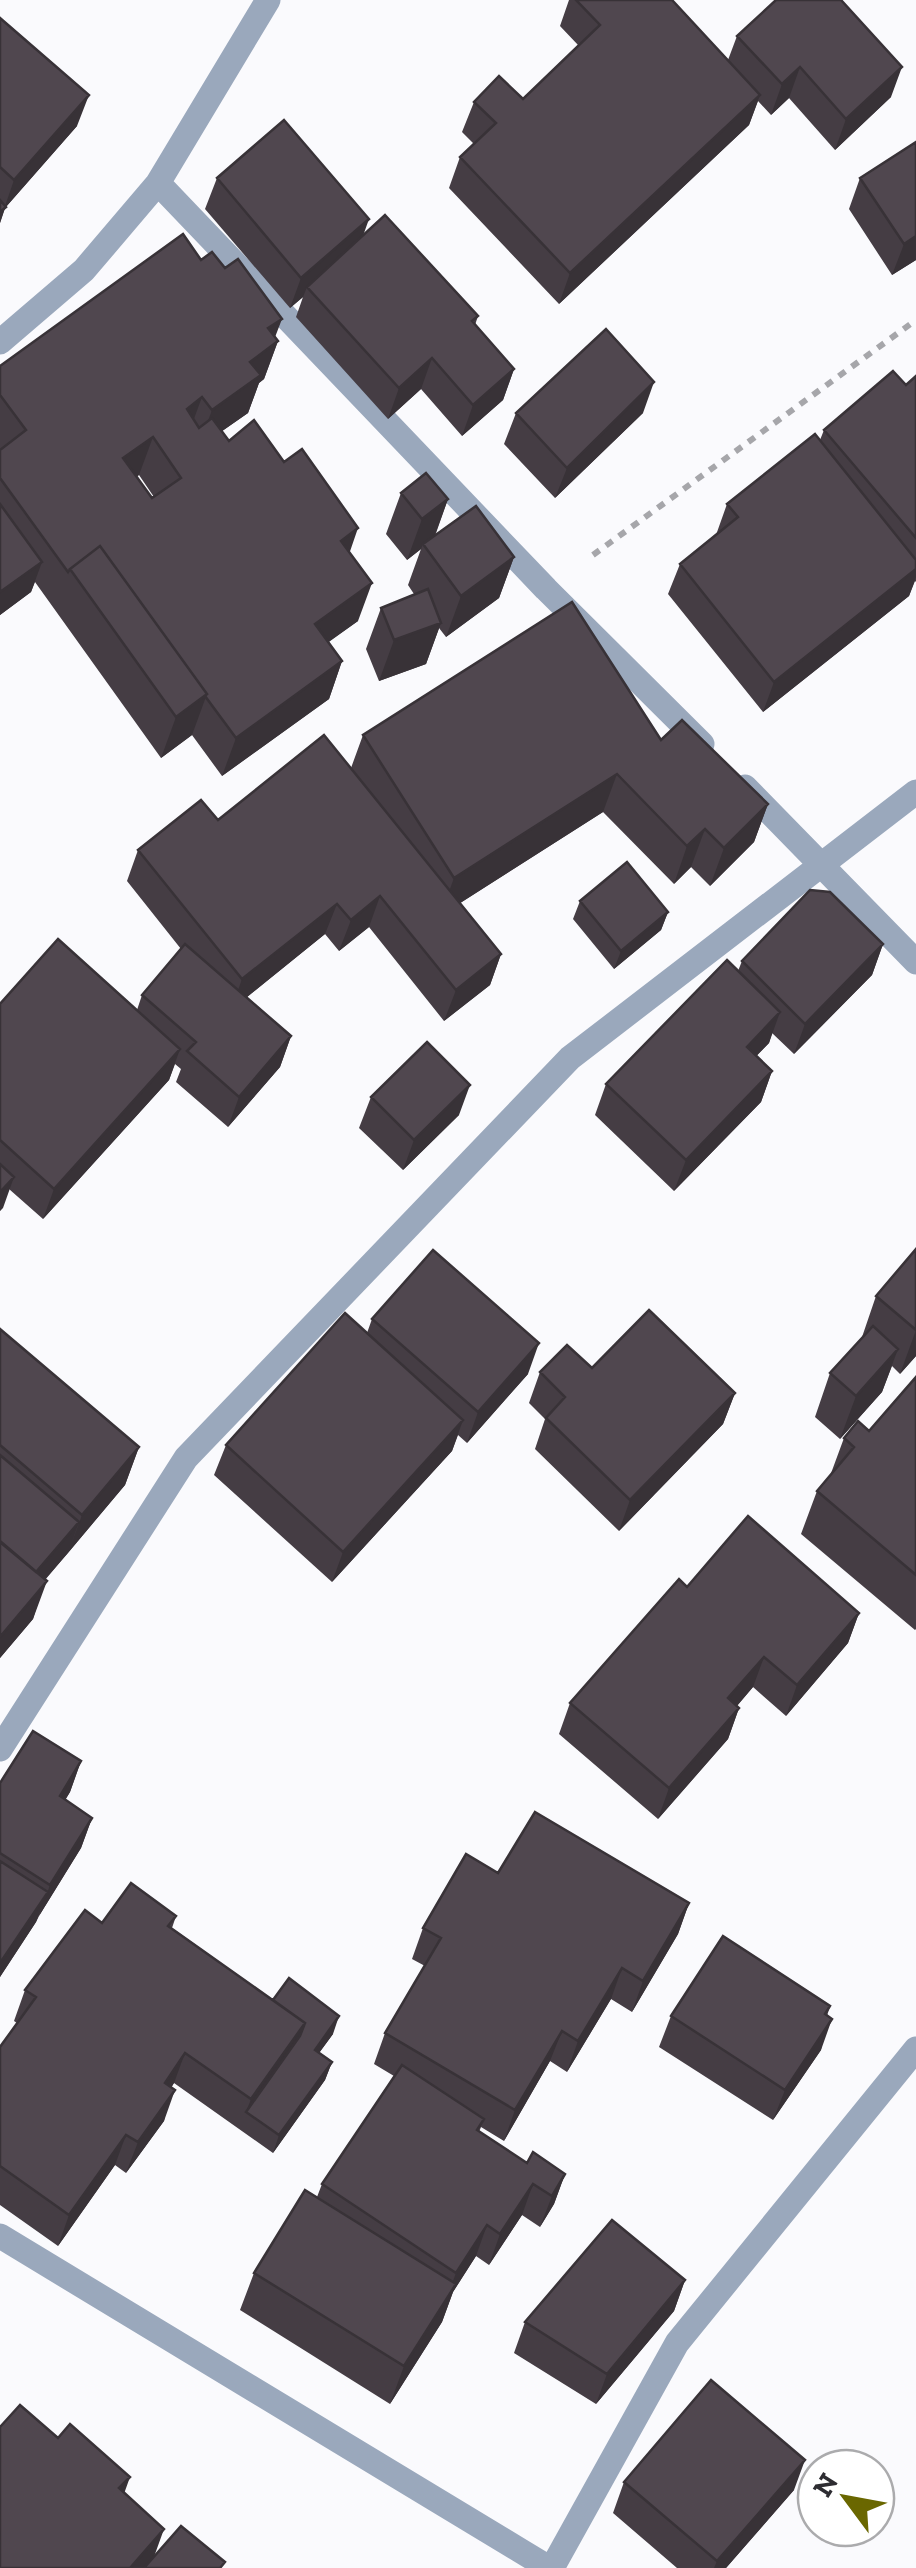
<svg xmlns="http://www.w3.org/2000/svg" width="916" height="2568" viewBox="0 0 916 2568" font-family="'Zilla Slab',serif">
  <rect width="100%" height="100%" fill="#fafafd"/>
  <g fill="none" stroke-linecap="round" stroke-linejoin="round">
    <!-- path -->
    <path stroke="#a6a6aa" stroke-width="6" stroke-dasharray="8 8" stroke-linecap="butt" d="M593,555L916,320"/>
    <!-- minor -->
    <path stroke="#9aa8bc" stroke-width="25" d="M158,183L546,589L702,744
      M0,342L84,270L158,183L268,0
      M745,787L916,962
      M0,1749L186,1458L570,1058L916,792
      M0,2236L549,2568
      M552,2568L677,2343L916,2049"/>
  </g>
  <!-- wall -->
  <path fill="#453d44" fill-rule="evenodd" d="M569,0H672L728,60L737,36L891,97L835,150L789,98L771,115L758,101L749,125L559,304L449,188L460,157L474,144L462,132L474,102L523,99L578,45L560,26Z
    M0,18L77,126L5,208L0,223Z
    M217,178L363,235L478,316L475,325L514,369L503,400L462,436L421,389L388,419L296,317L303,297L290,308L205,209Z
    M860,178L916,260L892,275L849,209Z
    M201,260L278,341L264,379L259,383L248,413L222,431L229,441L349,553L358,621L328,642L342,661L329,699L222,776L192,735L161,758L35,582L31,592L0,615V366ZM139,475L154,497L152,498L137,476Z
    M916,376V582L915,581L909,596L763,712L668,594L680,564L716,535L727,504L820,440L824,430L906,385Z
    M516,413H643L555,498L504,444Z
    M401,493L448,499L435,536L514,557L499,598L446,637L439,628L426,664L379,681L366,649L381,608L414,594L408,585L421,549L407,560L386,534Z
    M363,735L661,740L768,804L754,842L710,886L691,867L674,884L603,812L460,903L501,954L490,985L444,1021L369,927L339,951L325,934L247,997L291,1036L280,1067L228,1127L176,1082L181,1069L175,1064L169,1080L43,1219L9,1189L0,1211V1004L137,1010L142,995L181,949L127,881L138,850L351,768Z
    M580,901L668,912L661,930L614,969L573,919Z
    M883,944L872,975L794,1054L772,1033L769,1043L756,1056L772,1071L761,1102L674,1191L595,1115L606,1084L738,971L742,961Z
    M371,1097L459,1115L403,1170L359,1128Z
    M916,1249V1356L900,1374L892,1366L882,1392L840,1439L815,1417L830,1373L861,1340L876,1296Z
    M372,1319L528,1374L467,1443L458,1435L452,1451L332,1582L214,1475L226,1445L367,1333Z
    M0,1329L139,1447L125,1485L45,1580L33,1619L0,1658Z
    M540,1372L735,1393L723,1424L619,1531L535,1449L545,1419L529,1403Z
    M916,1377V1629L915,1630L801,1534L817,1491L830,1476L844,1438L869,1431Z
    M687,1587L859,1613L848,1643L786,1716L753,1687L737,1706L739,1708L728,1739L658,1819L559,1734L570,1703Z
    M81,1761L70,1792L65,1800L92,1818L81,1848L39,1916L36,1922L0,1977V1783Z
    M498,1873L689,1903L678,1934L632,2012L611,1999L567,2072L550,2061L504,2141L481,2127L479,2132L527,2163L565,2174L554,2204L540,2227L522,2215L489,2265L476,2256L453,2292L442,2322L390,2404L240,2310L254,2273L317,2197L322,2184L394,2076L374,2064L385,2033L425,1966L412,1959L423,1928Z
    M176,1916L172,1928L273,2000L333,2034L319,2053L332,2062L325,2080L273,2153L174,2083L171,2088L164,2121L126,2173L115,2165L58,2246L0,2205V2047L17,2023L14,2021L25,1990L102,1923Z
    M830,2006L827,2016L821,2050L773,2120L659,2047L671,2016Z
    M685,2280L674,2311L596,2404L514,2353L525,2322Z
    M624,2482L794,2490L726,2568H677L613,2513Z"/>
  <!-- shaded-wall -->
  <path fill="#383237" d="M800,67L789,98L771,115L782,84Z
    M902,67L891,97L835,150L846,119Z
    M89,95L77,126L5,208L0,223V212L4,209L14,180Z
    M760,95L749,125L559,304L570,273Z
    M369,219L358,250L307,287L303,297L290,308L301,278Z
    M916,236V260L892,275L904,244Z
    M282,319L272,345L278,341L264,379L259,383L248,413L198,448L212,410L250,362L268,328Z
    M432,358L421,389L388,419L399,388Z
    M514,369L503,400L462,436L473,405Z
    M654,382L643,413L555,498L567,468Z
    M202,397L188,435L187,409Z
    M153,437L139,475L110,496L123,458Z
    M448,499L433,540L423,544L421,549L407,560L422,519Z
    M358,528L345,566L341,541Z
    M514,557L499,598L446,637L461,596Z
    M42,562L31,592L0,615V592Z
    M916,569V577L909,596L763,712L774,682Z
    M372,583L358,621L301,662L315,624Z
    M441,623L426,664L379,681L394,640Z
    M342,661L329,699L222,776L236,738Z
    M207,694L192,735L161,758L176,717Z
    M617,774L603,812L440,916L454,878Z
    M768,804L754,842L710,886L724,848Z
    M705,829L691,867L674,884L687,846Z
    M380,896L369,927L339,951L351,920Z
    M337,904L325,934L231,1010L242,979Z
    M668,912L661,930L614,969L621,951Z
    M883,944L872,975L794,1054L805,1024Z
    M501,954L490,985L444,1021L456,990Z
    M780,1012L769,1043L735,1078L747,1047Z
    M291,1036L280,1067L228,1127L239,1097Z
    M180,1049L169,1080L43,1219L54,1189Z
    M772,1071L761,1102L674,1191L686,1160Z
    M470,1085L459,1115L403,1170L414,1140Z
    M14,1177L3,1208L0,1211V1192Z
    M916,1330V1356L900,1374Z
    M539,1343L528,1374L467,1443L478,1412Z
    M898,1349L882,1392L840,1439L856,1396Z
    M735,1393L723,1424L619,1531L630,1500Z
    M463,1420L452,1451L332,1582L343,1552Z
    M139,1447L125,1485L68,1553L82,1515Z
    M79,1522L68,1553L20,1608L31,1578Z
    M47,1581L33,1619L0,1658V1637Z
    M859,1613L848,1643L786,1716L797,1685Z
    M764,1657L753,1687L717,1729L728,1698Z
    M739,1708L728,1739L658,1819L669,1788Z
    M81,1761L70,1792L49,1827L60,1796Z
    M92,1818L81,1848L39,1916L50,1885Z
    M48,1892L36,1922L0,1977V1963Z
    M689,1903L678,1934L632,2012L643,1981Z
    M622,1968L611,1999L567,2072L578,2041Z
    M339,2016L333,2034L308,2068L315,2050Z
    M832,2019L821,2050L773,2120L785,2090Z
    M305,2023L294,2054L246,2112L251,2099Z
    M562,2031L550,2061L504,2141L515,2110Z
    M185,2053L174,2083L154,2113L165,2083Z
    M332,2062L325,2080L273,2153L279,2135Z
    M175,2090L164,2121L126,2173L138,2142Z
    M126,2135L115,2165L58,2246L69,2215Z
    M565,2174L554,2204L540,2227L552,2196Z
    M533,2184L522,2215L489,2265L500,2234Z
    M487,2225L476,2256L453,2292L442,2322L390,2404L404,2366L447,2297L456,2273Z
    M685,2280L674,2311L596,2404L607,2374Z
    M805,2460L794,2490L726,2568H714L717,2561Z
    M130,2477L115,2519L119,2488Z
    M164,2529L150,2568H130Z"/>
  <!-- building -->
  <path fill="#50474f" stroke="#383237" stroke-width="2.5" fill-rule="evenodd" d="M576,0H672L760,95L570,273L460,157L496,123L474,102L499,76L523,99L600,25Z
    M776,0H841L902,67L846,119L800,67L782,84L737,36Z
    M0,18L89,95L14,180L0,167Z
    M284,120L369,219L301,278L217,178Z
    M916,142V236L904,244L860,178Z
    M0,200L6,207L0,212Z
    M385,215L478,316L472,321L514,369L473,405L432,358L399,388L307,287Z
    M183,234L201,260L212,252L225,268L238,259L282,319L268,328L278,341L250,362L261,375L212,410L202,397L187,409L199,428L212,418L229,441L254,420L284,462L302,449L358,528L341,541L372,583L315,624L342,661L236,738L205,696L207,694L100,546L70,569L68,572L0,478V450L26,430L0,395V366ZM153,437L181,478L152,498L123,458Z
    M606,329L654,382L567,468L516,413Z
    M893,371L906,385L916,376V538L824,430Z
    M815,434L916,560V569L774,682L680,564L738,517L727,504Z
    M426,473L448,499L422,519L401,493Z
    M0,504L42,562L0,592Z
    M476,506L514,557L461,596L423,544Z
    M100,546L207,694L176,717L70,569Z
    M428,589L441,623L394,640L381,608Z
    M572,602L661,740L682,720L768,804L724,848L705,829L687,846L617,774L454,878L363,735Z
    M324,735L501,954L456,990L380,896L351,920L337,904L242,979L138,850L201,800L218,820Z
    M627,862L668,912L621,951L580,901Z
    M810,890L830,892L883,944L805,1024L742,961Z
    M58,939L180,1049L54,1189L0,1140V1004Z
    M185,944L291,1036L239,1097L187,1051L196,1042L142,995Z
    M727,960L780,1012L747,1047L772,1071L686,1160L606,1084Z
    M427,1042L470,1085L414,1140L371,1097Z
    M0,1164L14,1177L0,1192Z
    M916,1249V1330L876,1296Z
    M433,1250L539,1343L478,1412L372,1319Z
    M649,1310L735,1393L630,1500L546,1418L565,1397L540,1372L567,1345L592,1368Z
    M345,1313L463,1420L343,1552L226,1445Z
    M873,1326L898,1349L856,1396L830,1373Z
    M0,1329L139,1447L82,1515L0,1445Z
    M916,1377V1575L817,1491L854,1447L844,1438L858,1421L869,1431Z
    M0,1455L79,1522L36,1572L0,1542Z
    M748,1516L859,1613L797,1685L764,1657L728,1698L739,1708L669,1788L570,1703L679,1579L687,1587Z
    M0,1541L47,1581L0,1637Z
    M33,1731L81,1761L60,1796L92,1818L50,1885L0,1853V1783Z
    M535,1812L689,1903L643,1981L622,1968L578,2041L562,2031L515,2110L385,2033L441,1938L423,1928L466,1854L498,1873Z
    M0,1861L48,1892L0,1963Z
    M131,1883L176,1916L168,1926L305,2023L251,2099L185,2053L165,2083L175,2090L138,2142L126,2135L69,2215L0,2166V2047L36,1997L25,1990L85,1910L102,1923Z
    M723,1936L830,2006L825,2014L832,2019L785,2090L671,2016Z
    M289,1978L339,2016L315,2050L332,2062L279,2135L246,2112L300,2036L305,2023L273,2000Z
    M402,2065L484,2119L477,2130L527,2163L533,2152L565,2174L552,2196L533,2184L500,2234L487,2225L456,2273L322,2184Z
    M305,2190L456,2284L404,2366L254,2273Z
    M612,2220L685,2280L607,2374L525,2322Z
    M711,2380L805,2460L717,2561L624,2482Z
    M20,2405L58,2438L70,2424L130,2477L119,2488L164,2529L130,2568H0V2427Z
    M181,2526L225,2562L220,2568H144Z"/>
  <!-- north arrow -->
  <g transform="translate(846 2498) rotate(302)"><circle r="48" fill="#ffffff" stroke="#ababad" stroke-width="2.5"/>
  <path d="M0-8L18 38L0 25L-18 38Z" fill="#6a6700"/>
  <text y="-15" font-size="28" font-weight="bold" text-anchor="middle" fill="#2e2d32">N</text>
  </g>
</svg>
